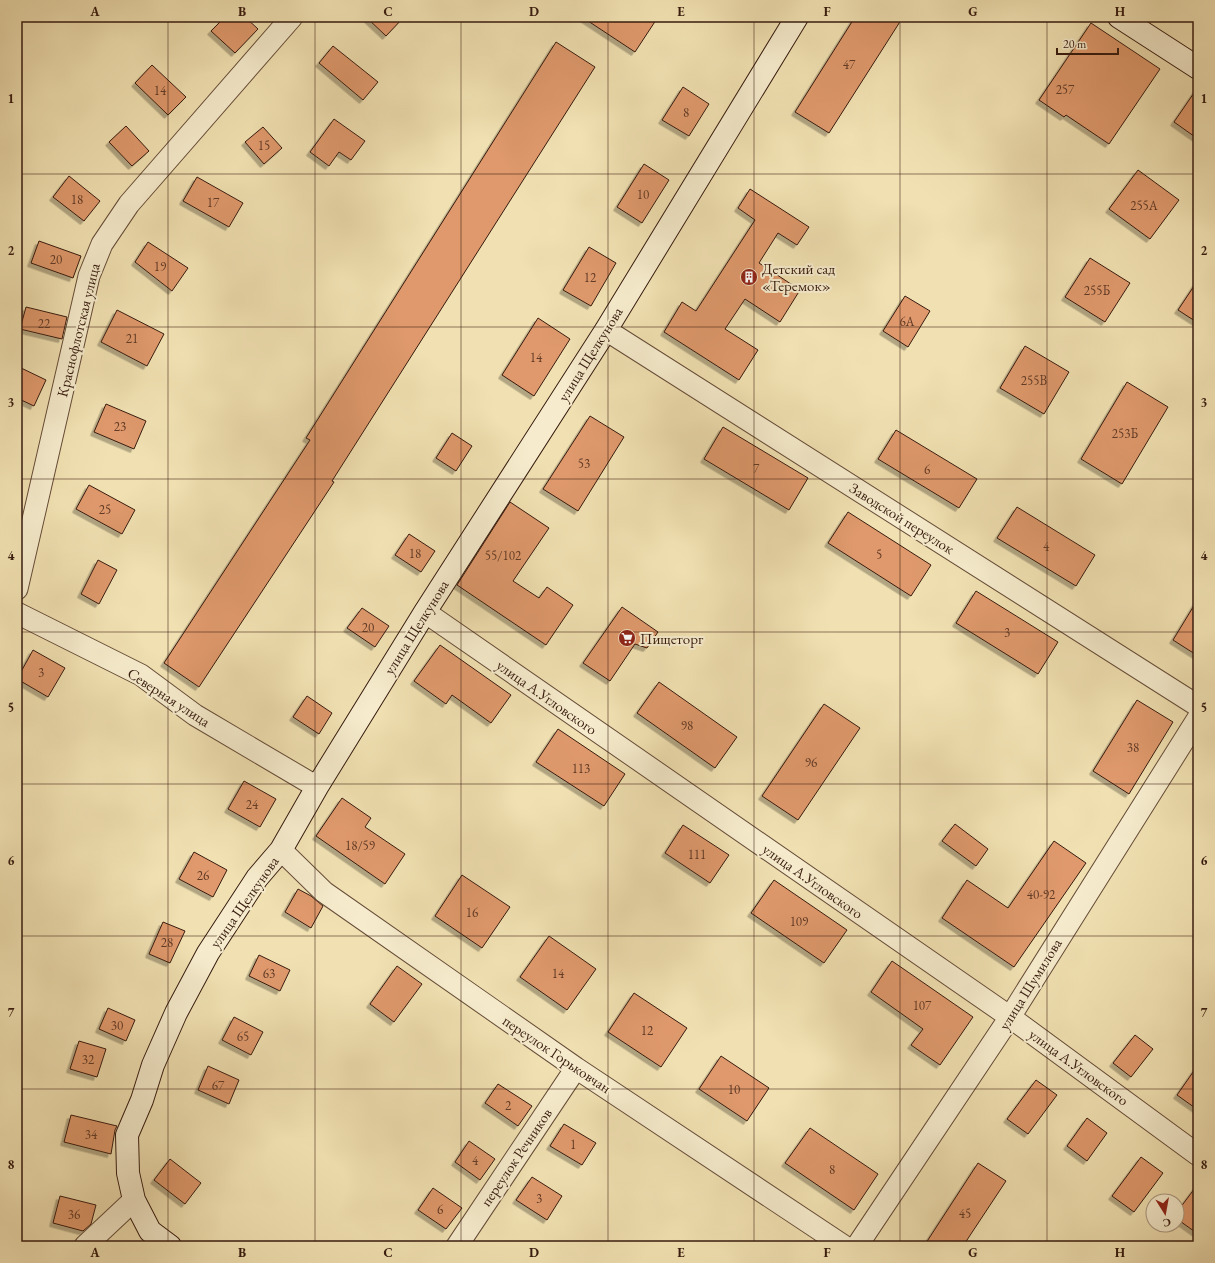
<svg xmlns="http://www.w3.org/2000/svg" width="1215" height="1263" viewBox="0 0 1215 1263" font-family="'EB Garamond',serif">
  <defs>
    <filter id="shadow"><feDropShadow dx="-3.5" dy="3.5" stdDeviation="0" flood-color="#0004"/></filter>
  </defs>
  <rect width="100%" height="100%" fill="#f1e1b2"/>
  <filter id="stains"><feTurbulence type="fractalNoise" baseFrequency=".005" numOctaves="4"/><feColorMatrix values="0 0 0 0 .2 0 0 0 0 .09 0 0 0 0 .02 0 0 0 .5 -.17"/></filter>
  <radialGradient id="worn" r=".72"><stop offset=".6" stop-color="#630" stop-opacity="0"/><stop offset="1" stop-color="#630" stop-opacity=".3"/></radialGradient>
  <!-- building -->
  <path fill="#df996c" stroke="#371b0f" filter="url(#shadow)" d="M225,17H245L258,29L235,53L211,31Z
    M366,17H404L386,36Z
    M582,17H658L635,52Z
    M855,17H903L829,133L795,112Z
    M1091,23L1160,69L1109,144L1066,115L1064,117L1039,100Z
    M556,42L595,67L332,481L334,482L199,687L164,663L310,440L306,438Z
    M333,46L378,82L363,100L319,63Z
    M152,65L186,97L168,115L135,83Z
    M683,87L709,104L689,136L662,120Z
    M1198,87V139L1174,122Z
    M334,119L365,141L351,160L339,152L329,166L310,152Z
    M126,126L149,151L132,166L109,142Z
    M263,127L282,148L264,164L245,142Z
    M644,164L669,180L642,223L617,207Z
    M1138,170L1179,200L1150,239L1109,209Z
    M69,176L100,201L84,221L53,197Z
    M197,177L243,203L229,227L183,201Z
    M750,189L809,227L797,245L778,233L759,263L800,290L780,322L745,299L725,329L758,350L739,380L664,332L682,302L696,311L755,220L738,208Z
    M39,241L81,256L73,278L31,263Z
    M148,242L188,268L172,291L135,262Z
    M589,247L616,263L591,306L563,290Z
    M1090,258L1130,283L1105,322L1065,297Z
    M1198,280V323L1178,310Z
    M905,296L930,311L908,347L883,331Z
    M26,307L67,317L62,339L20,329Z
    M117,310L164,334L147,366L101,342Z
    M538,318L570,339L534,396L502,375Z
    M1025,346L1069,372L1044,414L1000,388Z
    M17,366L46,380L34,406L17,398Z
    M1127,382L1168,407L1122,484L1081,459Z
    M106,404L146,421L134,449L94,432Z
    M590,416L624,437L578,511L543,489Z
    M723,427L808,478L789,510L704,459Z
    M896,430L977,479L959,508L878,459Z
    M452,433L472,446L456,471L436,458Z
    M89,485L135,510L122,534L76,509Z
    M510,502L549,528L513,581L539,598L547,587L573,605L546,645L457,585Z
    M1017,507L1095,555L1076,586L997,538Z
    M848,512L931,565L911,596L828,543Z
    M409,534L435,551L421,572L395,555Z
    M98,560L117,570L99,604L81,594Z
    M976,591L1058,642L1038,674L956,623Z
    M1198,599V656L1173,640Z
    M622,607L658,632L647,648L635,644L610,681L583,663Z
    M362,608L389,626L375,647L347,628Z
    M440,645L511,695L491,723L452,695L446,704L414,681Z
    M33,650L65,668L48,697L17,679Z
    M659,682L737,737L715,768L637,713Z
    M307,696L332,713L319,734L293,717Z
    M1137,700L1173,722L1129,794L1093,771Z
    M824,704L860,728L798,820L762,796Z
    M558,729L625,774L604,806L536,762Z
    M244,781L276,799L260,827L228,809Z
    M342,798L371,818L365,827L405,854L385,884L316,836Z
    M955,824L988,849L976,866L942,841Z
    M683,825L729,855L710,883L665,853Z
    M1054,841L1086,863L1014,967L942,918L967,880L1008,908Z
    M194,852L227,870L213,897L179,879Z
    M462,875L510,907L482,948L435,916Z
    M774,880L847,930L824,963L751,913Z
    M298,889L311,896L323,906L311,928L285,912Z
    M163,922L185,931L170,963L149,954Z
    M549,936L596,969L567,1010L520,977Z
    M259,955L290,970L280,991L249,976Z
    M892,961L973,1017L940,1065L911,1045L923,1029L871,992Z
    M397,966L422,984L394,1022L370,1004Z
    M634,993L687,1028L661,1067L608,1032Z
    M108,1008L135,1020L126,1041L99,1029Z
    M234,1017L263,1032L251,1055L222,1040Z
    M1135,1035L1153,1049L1131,1077L1113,1063Z
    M79,1041L106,1049L97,1077L70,1069Z
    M721,1056L769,1088L747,1121L699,1089Z
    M1198,1065V1110L1177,1095Z
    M208,1066L239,1080L229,1104L198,1090Z
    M1036,1080L1057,1095L1028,1134L1007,1119Z
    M498,1084L532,1106L518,1126L485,1103Z
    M71,1115L117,1126L115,1130L111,1154L64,1142Z
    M1087,1118L1107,1133L1087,1161L1067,1146Z
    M564,1124L596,1143L582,1165L550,1146Z
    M810,1128L878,1174L854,1210L785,1163Z
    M469,1141L495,1159L480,1180L455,1162Z
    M1141,1157L1163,1173L1134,1212L1112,1196Z
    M170,1159L201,1183L185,1204L154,1180Z
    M978,1163L1006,1181L963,1246H924Z
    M532,1177L562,1196L547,1220L516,1200Z
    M1198,1184V1234L1177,1219V1212Z
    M433,1188L462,1208L446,1229L418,1210Z
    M60,1196L96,1205L91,1224L83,1231L53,1223Z"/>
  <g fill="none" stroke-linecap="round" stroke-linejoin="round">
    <!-- minor casing -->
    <g stroke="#664c38" stroke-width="23">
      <path id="minor" d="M606,330L1198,706
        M17,589L89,276L102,244L129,204L292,17
        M425,612L1010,1017L1198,1155
        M17,613L141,675L195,715L317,787
        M281,850L324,892L576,1068L844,1246
        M85,1246L134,1200
        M457,1246L576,1068
        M857,1246L1010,1017L1198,718"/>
    </g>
    <!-- secondary casing -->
    <g stroke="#371b0f" stroke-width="24">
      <path id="secondary" d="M1119,17L1198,68
        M170,1246L150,1231L134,1200L128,1173L127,1135L142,1100L153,1065L176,1013L208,953L257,878L281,850L317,787L425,612L606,330L797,17"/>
    </g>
    <!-- minor -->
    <use href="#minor" stroke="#f6eccd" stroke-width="21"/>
    <!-- secondary -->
    <use href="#secondary" stroke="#f6eccd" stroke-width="22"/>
  </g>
  <!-- grid -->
  <path fill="none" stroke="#371b0f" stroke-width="1" stroke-opacity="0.55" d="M168,17V1246M315,17V1246M461,17V1246M608,17V1246M754,17V1246M900,17V1246M1047,17V1246M17,174H1198M17,327H1198M17,479H1198M17,632H1198M17,784H1198M17,936H1198M17,1089H1198"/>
  <!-- icons -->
  <defs>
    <g id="building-disc" transform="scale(0.9)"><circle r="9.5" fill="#8f2418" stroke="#f6eccd"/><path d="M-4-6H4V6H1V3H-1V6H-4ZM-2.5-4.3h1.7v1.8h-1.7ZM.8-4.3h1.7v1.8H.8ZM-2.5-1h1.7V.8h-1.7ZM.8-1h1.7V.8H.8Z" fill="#fff"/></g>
    <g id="supermarket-disc" transform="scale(0.9)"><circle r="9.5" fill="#8f2418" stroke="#f6eccd"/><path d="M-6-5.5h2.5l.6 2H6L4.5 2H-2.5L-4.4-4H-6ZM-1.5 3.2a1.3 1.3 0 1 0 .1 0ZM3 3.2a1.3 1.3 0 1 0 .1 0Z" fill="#fff"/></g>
  </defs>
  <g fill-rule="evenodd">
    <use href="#building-disc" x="749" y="277"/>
    <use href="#supermarket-disc" x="627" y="638"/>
  </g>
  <g text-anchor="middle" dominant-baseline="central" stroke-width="4" stroke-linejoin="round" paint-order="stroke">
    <!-- number labels -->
    <g font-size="13" fill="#613a26">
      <text x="849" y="64">47</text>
      <text x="1065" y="89">257</text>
      <text x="160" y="90">14</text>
      <text x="686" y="112">8</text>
      <text x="264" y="145">15</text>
      <text x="643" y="194">10</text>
      <text x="77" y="199">18</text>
      <text x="213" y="202">17</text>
      <text x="1144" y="205">255А</text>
      <text x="56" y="259">20</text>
      <text x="160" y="266">19</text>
      <text x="590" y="277">12</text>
      <text x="1097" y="290">255Б</text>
      <text x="907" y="321">6А</text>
      <text x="44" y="323">22</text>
      <text x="132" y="338">21</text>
      <text x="536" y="357">14</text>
      <text x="1034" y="380">255В</text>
      <text x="120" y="426">23</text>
      <text x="1125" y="433">253Б</text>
      <text x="584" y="463">53</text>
      <text x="756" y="468">7</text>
      <text x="927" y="469">6</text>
      <text x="105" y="509">25</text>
      <text x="1046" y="546">4</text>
      <text x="415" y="553">18</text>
      <text x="879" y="554">5</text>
      <text x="503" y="555">55/102</text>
      <text x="368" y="627">20</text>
      <text x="1007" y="632">3</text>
      <text x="41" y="672">3</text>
      <text x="687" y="725">98</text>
      <text x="1133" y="747">38</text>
      <text x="811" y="762">96</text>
      <text x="581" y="768">113</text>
      <text x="252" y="804">24</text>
      <text x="360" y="845">18/59</text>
      <text x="697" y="854">111</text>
      <text x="203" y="875">26</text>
      <text x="1041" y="894">40-92</text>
      <text x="472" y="912">16</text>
      <text x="799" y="921">109</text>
      <text x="167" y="942">28</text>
      <text x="269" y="973">63</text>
      <text x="558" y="973">14</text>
      <text x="922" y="1005">107</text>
      <text x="117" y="1025">30</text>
      <text x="647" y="1030">12</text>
      <text x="243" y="1036">65</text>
      <text x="88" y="1059">32</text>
      <text x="218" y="1085">67</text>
      <text x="734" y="1089">10</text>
      <text x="508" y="1105">2</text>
      <text x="91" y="1134">34</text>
      <text x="573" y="1144">1</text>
      <text x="475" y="1160">4</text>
      <text x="832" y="1169">8</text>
      <text x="539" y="1198">3</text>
      <text x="440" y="1209">6</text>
      <text x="965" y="1213">45</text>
      <text x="74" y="1214">36</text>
    </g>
    <!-- poi labels -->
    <g font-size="15" fill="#371b0f" stroke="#f6eccd" text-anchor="start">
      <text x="762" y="268">Детский сад<tspan x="762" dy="17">«Теремок»</tspan></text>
      <text x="640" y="638">Пищеторг</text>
    </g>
    <!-- street labels -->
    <g font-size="15" fill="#371b0f" stroke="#f6eccd">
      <text transform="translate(78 330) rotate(-76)">Краснофлотская улица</text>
      <text transform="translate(590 354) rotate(-58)">улица Щелкунова</text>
      <text transform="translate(902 518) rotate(32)">Заводской переулок</text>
      <text transform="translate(416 627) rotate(-58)">улица Щелкунова</text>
      <text transform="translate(169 697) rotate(33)">Северная улица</text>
      <text transform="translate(547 697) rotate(35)">улица А.Угловского</text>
      <text transform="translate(813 881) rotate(35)">улица А.Угловского</text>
      <text transform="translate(244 902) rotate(-55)">улица Щелкунова</text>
      <text transform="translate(1030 984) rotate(-58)">улица Шумилова</text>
      <text transform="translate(557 1054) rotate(34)">переулок Горьковчан</text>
      <text transform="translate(1079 1067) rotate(36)">улица А.Угловского</text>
      <text transform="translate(516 1157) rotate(-56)">переулок Речников</text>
    </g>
  </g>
  <!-- margin -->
  <rect width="1215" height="1263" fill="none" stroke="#f1e1b2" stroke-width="44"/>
  <!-- north arrow -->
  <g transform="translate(1165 1213) rotate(169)"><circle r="19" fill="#f6eccd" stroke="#aa9881"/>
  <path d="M0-3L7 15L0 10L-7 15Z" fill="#8f2418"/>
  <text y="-6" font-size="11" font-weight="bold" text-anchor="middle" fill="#371b0f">С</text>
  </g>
  <!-- scale -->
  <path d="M1057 48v6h61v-6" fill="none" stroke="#371b0f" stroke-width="2"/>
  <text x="1063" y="48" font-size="12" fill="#371b0f" stroke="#f6eccd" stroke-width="3" paint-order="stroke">20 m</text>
  <rect x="22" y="22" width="1171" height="1219" fill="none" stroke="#371b0f" stroke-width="1.5"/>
  <g font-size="13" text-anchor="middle" font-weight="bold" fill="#371b0f">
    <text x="95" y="16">A</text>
    <text x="242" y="16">B</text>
    <text x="388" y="16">C</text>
    <text x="534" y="16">D</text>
    <text x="681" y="16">E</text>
    <text x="827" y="16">F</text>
    <text x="973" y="16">G</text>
    <text x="1120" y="16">H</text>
    <text x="11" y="103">1</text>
    <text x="1204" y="103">1</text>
    <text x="11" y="255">2</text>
    <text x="1204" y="255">2</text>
    <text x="11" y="407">3</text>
    <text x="1204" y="407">3</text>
    <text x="11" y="560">4</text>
    <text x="1204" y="560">4</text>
    <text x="11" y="712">5</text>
    <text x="1204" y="712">5</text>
    <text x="11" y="865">6</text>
    <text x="1204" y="865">6</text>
    <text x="11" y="1017">7</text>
    <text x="1204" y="1017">7</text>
    <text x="11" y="1169">8</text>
    <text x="1204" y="1169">8</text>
    <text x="95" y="1257">A</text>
    <text x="242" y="1257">B</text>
    <text x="388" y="1257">C</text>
    <text x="534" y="1257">D</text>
    <text x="681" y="1257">E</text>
    <text x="827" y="1257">F</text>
    <text x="973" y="1257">G</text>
    <text x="1120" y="1257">H</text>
  </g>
  <rect width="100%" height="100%" filter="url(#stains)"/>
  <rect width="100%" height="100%" fill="url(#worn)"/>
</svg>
